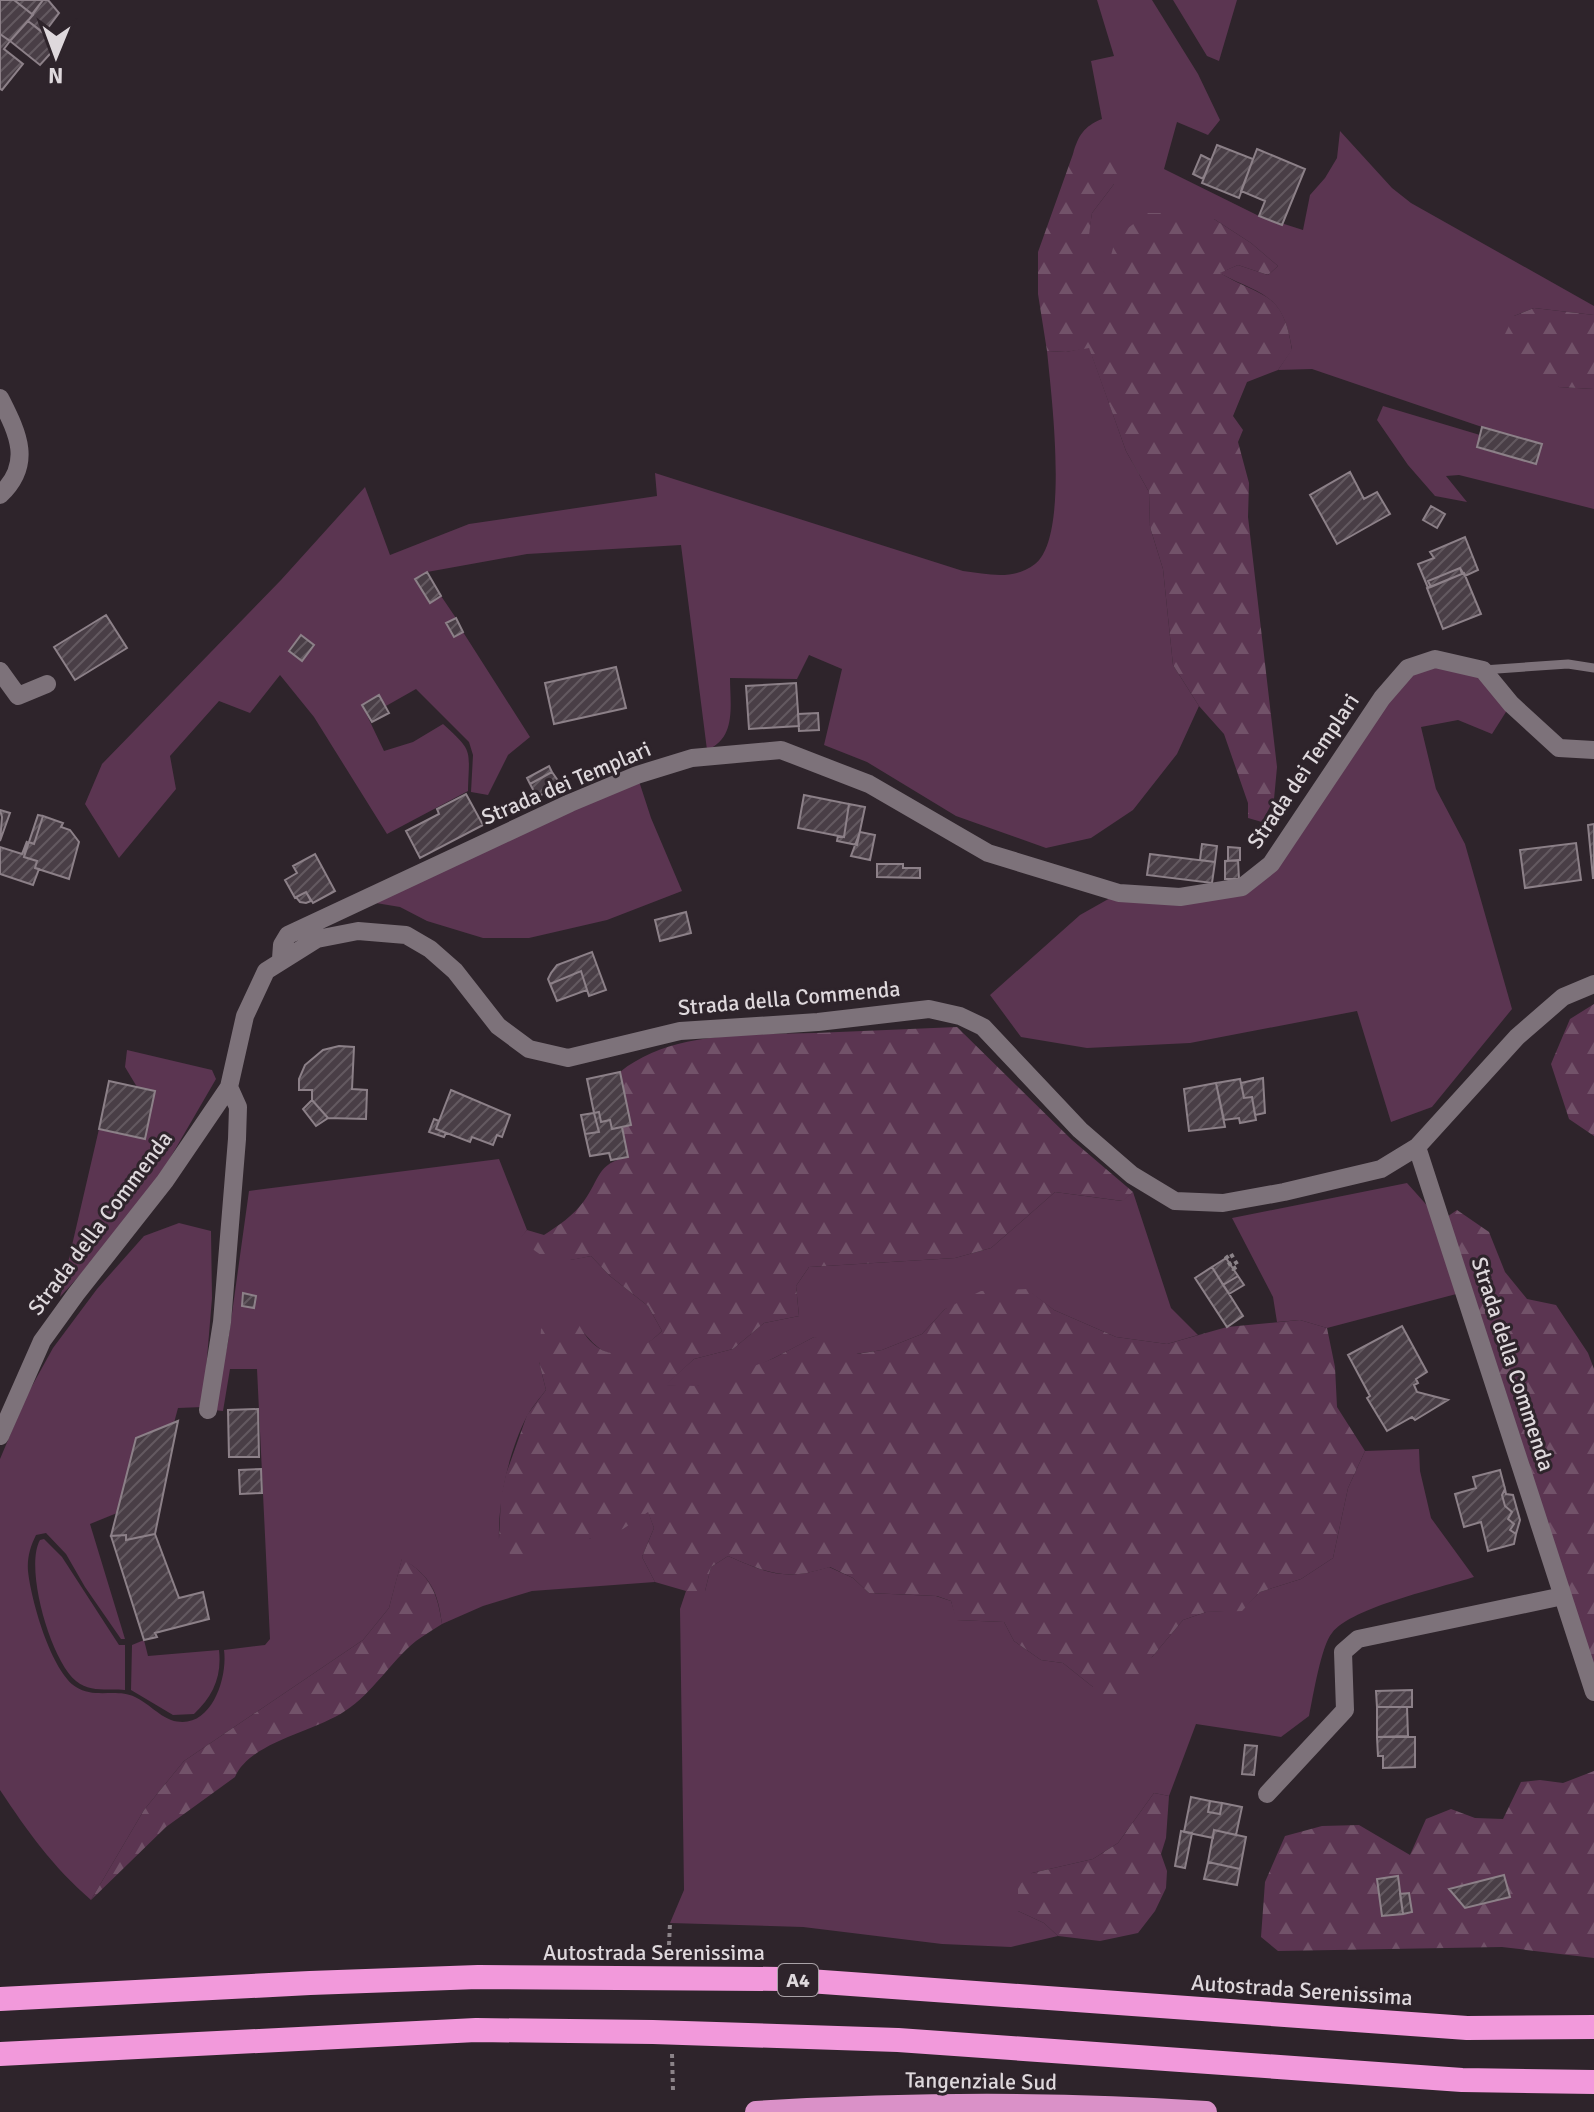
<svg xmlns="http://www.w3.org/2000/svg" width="1594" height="2112" viewBox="0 0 1594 2112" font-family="Signika,sans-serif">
  <defs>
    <pattern id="forest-firs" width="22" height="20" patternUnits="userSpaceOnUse" patternTransform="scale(2)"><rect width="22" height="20" fill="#5b3551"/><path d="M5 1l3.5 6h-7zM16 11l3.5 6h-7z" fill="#725269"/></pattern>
    <pattern id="building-hatch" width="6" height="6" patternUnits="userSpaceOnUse" patternTransform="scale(2)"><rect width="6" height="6" fill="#493e46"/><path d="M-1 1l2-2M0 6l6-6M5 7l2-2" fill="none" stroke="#635960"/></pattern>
  </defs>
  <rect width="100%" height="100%" fill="#2e242b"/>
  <!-- green -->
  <path fill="#5b3551" d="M1097,0H1152L1198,74L1220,120L1208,135L1177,122L1164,169L1259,216L1303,230L1310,195L1325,178L1337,158L1340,131L1392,188L1411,203L1594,306V315L1534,308L1514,316L1559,387L1594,389V509L1459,475L1446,476L1467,502L1435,496L1408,465L1377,420L1383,406L1480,435L1477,448L1536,463L1482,427L1312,369L1278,370L1292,349C1283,293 1264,296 1219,273L1238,265L1268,275L1278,266L1251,243L1214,219L1106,275L1086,250L1092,213L1114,184L1073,154C1078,136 1084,126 1102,119L1091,61L1114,56Z
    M1173,0H1237L1219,61L1207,56Z
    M1089,347L1126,451L1149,492L1150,527L1163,569L1173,665L1199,706L1177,754L1133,810L1091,838L1046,848L956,816L867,762L824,745L842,669L809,655L797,679L730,678C730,704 737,738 707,750L681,545L527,554L427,572L415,579L429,603L441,596L456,618L446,623L454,636L463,632L530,737L508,755L488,795L471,792L473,755L469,742L416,689L386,706L378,695L362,705L384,751L413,742L443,724C474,752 469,749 468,791L387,834L314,717L280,675L250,713L219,701L170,756L176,789L119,858L85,804L102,764L281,580L365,487L390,555L469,524L657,496L655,473L963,571C988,574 1013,581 1035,564C1070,537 1051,393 1047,351L1066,352Z
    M1435,659L1483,670L1511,704L1492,734L1458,720L1421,727L1436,789L1465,844L1512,1009L1432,1107L1391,1122L1357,1011L1190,1043L1087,1048L1021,1037L990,995L1080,915L1119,893L1242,887L1271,864L1382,698Z
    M637,775L651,818L682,891L607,920L529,938H483L427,921L400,907L364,901Z
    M127,1050L212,1070L216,1079L162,1172L91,1263L60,1297L99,1129L145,1139L137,1087L125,1067Z
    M499,1159L527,1230L521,1238L570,1260L591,1256L610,1276L648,1306L662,1331C647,1345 627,1362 606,1352C597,1349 588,1337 582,1331L539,1362L546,1390C540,1398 532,1407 527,1416C509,1451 498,1500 499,1539H589L648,1511L654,1528L642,1557L655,1582L532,1591L483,1606L442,1624C438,1592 431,1576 402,1559L389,1608L363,1640L184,1761L144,1810L91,1900C52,1866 28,1832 0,1790V1459L27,1395L53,1348L97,1289L144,1236L179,1223L211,1231L212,1298L203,1407L178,1408L174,1423L136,1438L117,1513L90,1524L125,1639H121L85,1587L66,1554L46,1533L36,1535C30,1547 27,1558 28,1571C31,1600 51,1671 76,1687C94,1699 117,1688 135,1697C148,1703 158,1715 171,1720C210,1733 228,1679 224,1650L265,1645L270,1639L257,1369H230L223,1411L213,1410L228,1342L249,1191Z
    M1407,1183L1441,1221L1464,1292L1327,1328L1300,1320L1277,1322L1273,1297L1232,1218Z
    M1055,1192L1122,1201L1133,1192L1171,1308L1198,1335L1167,1344L1116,1337L1054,1310L1027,1290L945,1309L922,1334L882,1350L856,1354L814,1337C778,1356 738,1379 697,1386C687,1387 675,1386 665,1385L694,1359L733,1349L764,1323L799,1316L796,1286L809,1267L955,1258L991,1248Z
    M1419,1449L1420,1471L1431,1518L1474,1577C1440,1588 1352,1607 1332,1633C1321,1646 1313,1697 1309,1716L1281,1737L1196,1724L1169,1796L1154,1793L1118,1843L1093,1859L1032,1873L1018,1911L1044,1923L1058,1936L1011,1947L942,1944L803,1927L670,1923L684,1890L680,1609L686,1591H705L711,1567L728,1556C769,1574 785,1581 829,1567L853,1578L869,1593L936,1596L951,1601L957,1620L1004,1622L1014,1641L1041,1660L1063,1663L1093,1687L1152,1657L1183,1620L1206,1612L1242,1610L1260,1592L1301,1579L1333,1558L1348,1488L1365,1451Z
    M44,1539L62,1557L119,1645H125V1690C108,1688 91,1693 76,1681C51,1661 24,1568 40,1540Z
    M144,1640L148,1656L219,1650C222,1677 213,1696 194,1714L173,1715L131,1690L132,1645Z"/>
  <!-- forest -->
  <path fill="url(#forest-firs)" d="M1073,154H1113L1121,165L1114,184L1092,213L1087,250L1106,274L1116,237L1148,213H1174L1214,219L1251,243L1278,266L1268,275L1238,265L1220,273C1264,299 1283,290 1292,350L1278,370L1247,382L1233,416L1243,430L1238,442L1249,483L1248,517L1277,767L1274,799L1262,822L1248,818V803L1224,734L1199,706L1173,665L1163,569L1150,527L1149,492L1126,451L1089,348L1066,352L1047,351L1038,294V252Z
    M1534,308L1594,315V389L1559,387L1519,371L1502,340L1514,316Z
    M1594,1004V1136L1569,1119L1551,1064L1570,1019Z
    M957,1027L1072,1140L1133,1192L1123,1201L1055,1192L991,1248L955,1258L809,1267L796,1286L799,1316L764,1323L733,1349L694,1359L666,1385L696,1386L730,1376L774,1358L814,1337L853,1342L857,1354L882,1350L922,1334L945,1309L981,1291L1027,1289L1054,1310L1116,1337L1167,1344L1227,1327L1300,1320L1327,1328L1335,1367L1337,1407L1365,1451L1348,1488L1333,1558L1301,1579L1260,1592L1242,1611L1206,1612L1183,1620L1152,1657L1124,1699L1105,1708L1093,1687L1063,1663L1041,1660L1014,1641L1004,1622L956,1620L951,1601L937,1596L869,1593L853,1578L830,1567C785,1581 770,1574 728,1556L711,1567L705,1591H686L655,1582L642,1557L654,1528L648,1512L623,1529L589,1539L557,1540L538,1556L510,1554L499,1539L501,1497L506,1474L527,1415L546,1390L539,1362L541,1329L554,1318L576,1319C597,1364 629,1362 662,1331L648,1306L610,1276L591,1256C553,1264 549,1264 520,1238L527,1230L544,1235C558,1226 574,1215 584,1201C600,1179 597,1163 628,1157L622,1127L631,1124L620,1072C672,1030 752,1035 815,1033C863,1031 910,1029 957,1027Z
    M1457,1210L1489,1232L1505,1272L1527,1299L1556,1305L1588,1353L1594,1369V1692L1441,1221Z
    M402,1558C431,1577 437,1591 442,1624C433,1630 424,1635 416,1641C390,1662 373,1693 345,1711C314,1732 250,1742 235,1777L166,1827L91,1900L144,1810L184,1761L363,1640L389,1608Z
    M1594,1771V1958L1502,1947L1278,1951L1261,1937L1265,1882L1285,1836L1322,1826L1359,1825L1410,1855L1426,1819L1451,1809L1475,1818L1503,1819L1521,1782L1540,1780L1563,1783Z
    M1154,1793L1169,1796L1166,1838L1161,1854L1167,1871L1166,1888L1155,1911L1138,1933L1100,1941L1058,1936L1044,1923L1018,1911V1886L1032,1873L1093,1859L1118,1843Z"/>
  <!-- building -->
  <path fill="url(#building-hatch)" stroke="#8c8088" stroke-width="2" d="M0,0H14L33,15L10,41L0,34Z
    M14,0H43L32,14Z
    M43,0H48L59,13L44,33L28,21Z
    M28,21L58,45L40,65L10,41Z
    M0,34L10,41L4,49L23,64L2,90L0,89Z
    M1217,145L1253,159L1239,198L1202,183Z
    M1257,149L1305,169L1282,225L1259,216L1265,201L1241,191Z
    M1201,155L1211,160L1203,179L1193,174Z
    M1482,427L1542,444L1536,464L1477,447Z
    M1350,472L1364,499L1377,492L1390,514L1337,544L1310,495Z
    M1431,506L1445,514L1437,528L1423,520Z
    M1465,537L1478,570L1465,576L1460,568L1428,581L1431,587L1428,588L1418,564L1434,558L1430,552Z
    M1460,568L1462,574L1431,587L1428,581Z
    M427,572L441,596L430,603L415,579Z
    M1464,573L1481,614L1443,629L1427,588Z
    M106,615L127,648L75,680L54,647Z
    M456,618L463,632L454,637L446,623Z
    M301,635L314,645L302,661L289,651Z
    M616,667L626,708L554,724L545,683Z
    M796,683L799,726L749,729L746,686Z
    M379,695L389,713L372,722L362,705Z
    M818,713L819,730L799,731L798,714Z
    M549,766L552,772L530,784L527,778Z
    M552,772L561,785L537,797L530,784Z
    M466,794L483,825L420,858L406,831L439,814L437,809Z
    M804,795L849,804L844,837L798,828Z
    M849,804L865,807L857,845L837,841L838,836L844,837Z
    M0,810L10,813L0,841L2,817Z
    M38,815L43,816L34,844L29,842Z
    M43,816L63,823L61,827L70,830L79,842L69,879L35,868L37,861L24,857L29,842L34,844Z
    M1594,824V878H1593L1588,825Z
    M860,832L875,835L870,860L851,856Z
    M27,841L24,857L37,861L35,868L39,869L33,885L0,874V847L22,854Z
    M1576,843L1581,880L1525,888L1520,850Z
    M1202,844L1217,846L1215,862L1200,860Z
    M1228,847L1240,848V860L1228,861Z
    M315,854L335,891L313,903L306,892L295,898L285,880L297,873L293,866Z
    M1150,854L1215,862L1212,883L1147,875Z
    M1238,860L1239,879H1225V861Z
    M877,864H903V868H920V878L877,877Z
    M306,892L311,901L306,903L300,902L296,897Z
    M686,912L691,933L660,941L655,920Z
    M592,952L606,990L589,996L581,971L550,984L548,979L551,973L557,965Z
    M581,971L587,990L557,1001L550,984Z
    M339,1046L354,1047L352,1089L367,1090L366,1119L328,1118L312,1100V1090H299V1079L305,1065L323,1050Z
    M620,1072L631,1125L612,1129L610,1120L601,1122L599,1112L594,1113L587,1079Z
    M1263,1078L1265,1113L1255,1115L1252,1097L1244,1098L1241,1083Z
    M1240,1079L1244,1098L1252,1097L1256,1120L1240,1123L1239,1118L1224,1120L1216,1083Z
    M109,1081L155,1091L145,1139L99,1129Z
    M1216,1083L1225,1127L1189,1131L1184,1089Z
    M451,1090L510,1115L502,1137L497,1135L493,1145L472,1137L470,1142L436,1129Z
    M312,1100L328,1118L316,1126L303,1109Z
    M599,1112L601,1122L610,1120L612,1129L622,1127L628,1157L611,1160L609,1153L590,1156L585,1134L599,1132L594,1113Z
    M594,1113L599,1132L585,1134L581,1115Z
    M434,1119L439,1121L436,1129L446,1133L444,1137L429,1132Z
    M1226,1258L1238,1276L1223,1285L1212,1267Z
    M1212,1267L1243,1316L1227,1327L1195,1278Z
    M1238,1276L1244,1285L1229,1294L1223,1285Z
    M243,1293L256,1296L254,1308L242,1306Z
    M1402,1326L1427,1372L1416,1379L1418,1383L1414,1385L1417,1392L1448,1400L1415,1420L1412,1417L1387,1431L1367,1398L1370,1396L1348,1355Z
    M258,1409L259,1457H229L228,1410Z
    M178,1421L155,1534L126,1540V1535L111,1536L136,1438Z
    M261,1469L262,1493L240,1494L239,1470Z
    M1500,1470L1505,1489L1502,1495L1505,1506L1512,1512L1508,1519L1514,1524L1510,1530L1516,1534L1514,1544L1488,1551L1481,1522L1464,1527L1455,1494L1476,1488L1473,1477Z
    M1505,1489L1506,1494L1513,1495L1520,1520L1516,1534L1510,1530L1514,1524L1508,1519L1512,1512L1505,1506L1502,1495Z
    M155,1534L179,1598L203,1592L209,1619L155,1633L157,1637L144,1640L111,1536L126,1535V1540Z
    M1412,1690V1707H1377L1376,1691Z
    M1377,1707H1407L1408,1736L1377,1737Z
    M1377,1737H1415V1767L1383,1768V1756H1378Z
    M1245,1745L1257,1746L1254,1775L1242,1774Z
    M1191,1797L1210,1801L1208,1812L1220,1814L1222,1803L1242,1807L1236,1835L1214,1830L1213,1838L1184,1832Z
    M1210,1801L1222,1803L1220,1814L1208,1812Z
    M1214,1830L1246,1837L1240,1869L1208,1862Z
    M1181,1831L1192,1833L1185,1868L1175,1866Z
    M1208,1862L1240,1869L1237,1885L1204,1879Z
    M1504,1875L1510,1897L1465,1908L1449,1889Z
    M1398,1876L1403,1914L1382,1916L1377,1879Z
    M1409,1893L1412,1912L1403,1914L1400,1894Z"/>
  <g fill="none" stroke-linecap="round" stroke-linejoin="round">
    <!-- path -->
    <path stroke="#8b8388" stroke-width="4" stroke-dasharray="4 4" stroke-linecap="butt" d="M1231,1254L1238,1266L1233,1269L1226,1258Z
      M669,1945L670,1923
      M672,2054L673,2090"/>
    <!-- service -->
    <path stroke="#7d727a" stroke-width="9" d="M1483,670L1568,664L1594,668"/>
    <!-- minor -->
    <path stroke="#7d727a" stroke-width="18" d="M0,398C17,432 34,463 0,495
      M0,671L18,696L47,684
      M281,959L282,945L288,935L570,803L637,775L692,758L781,750L869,784L988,853L1119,893L1180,897L1242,887L1271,864L1382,698L1408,668L1435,659L1483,670L1511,704L1559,748L1594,750
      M1417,1147L1594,1692
      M208,1410L222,1322L237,1139L238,1107L229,1087
      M0,1436L42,1341L76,1294L165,1181L229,1087L245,1016L266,971L317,939L358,931L406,935L430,949L455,971L498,1026L529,1049L568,1058L680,1031L818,1022L929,1009L960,1016L983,1027L1080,1130L1132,1175L1175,1201L1223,1203L1284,1192L1381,1169L1417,1147L1517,1037L1563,997L1594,984
      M1267,1794L1345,1710L1343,1652L1358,1639L1563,1596"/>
    <!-- trunk -->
    <path stroke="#da91c8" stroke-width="22" d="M756,2112C905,2103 1057,2102 1206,2112"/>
    <!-- motorway -->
    <path stroke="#f299db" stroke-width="24" d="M0,1999L310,1983L478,1977L781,1979L1467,2028L1594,2027
      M0,2054L476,2030L653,2032L898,2040L1462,2080L1594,2082"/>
  </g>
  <g text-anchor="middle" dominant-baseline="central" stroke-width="6" stroke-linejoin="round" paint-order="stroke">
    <!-- shield labels -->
    <rect fill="#2e242b" stroke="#a9a2a7" stroke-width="2" x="778" y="1964" width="40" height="32" rx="6"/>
    <g font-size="20" font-weight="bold" fill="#ded8dc">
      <text x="798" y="1980">A4</text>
    </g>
    <!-- street labels -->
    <g font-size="22" fill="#ded8dc" stroke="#2e242b">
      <text transform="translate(1303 771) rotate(-56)">Strada dei Templari</text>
      <text transform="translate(566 783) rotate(-23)">Strada dei Templari</text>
      <text transform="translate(789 998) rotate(-5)">Strada della Commenda</text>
      <text transform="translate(100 1223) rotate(-53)">Strada della Commenda</text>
      <text transform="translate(1513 1364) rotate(72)">Strada della Commenda</text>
      <text x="654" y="1952">Autostrada Serenissima</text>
      <text transform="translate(1302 1990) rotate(4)">Autostrada Serenissima</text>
      <text transform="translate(981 2081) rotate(1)">Tangenziale Sud</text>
    </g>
  </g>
  <!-- north arrow -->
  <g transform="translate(56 56) rotate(181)" stroke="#2e242b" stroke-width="6" paint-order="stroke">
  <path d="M0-6L14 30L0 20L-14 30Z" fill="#ded8dc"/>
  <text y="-12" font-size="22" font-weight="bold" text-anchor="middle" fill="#ded8dc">N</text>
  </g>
</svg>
